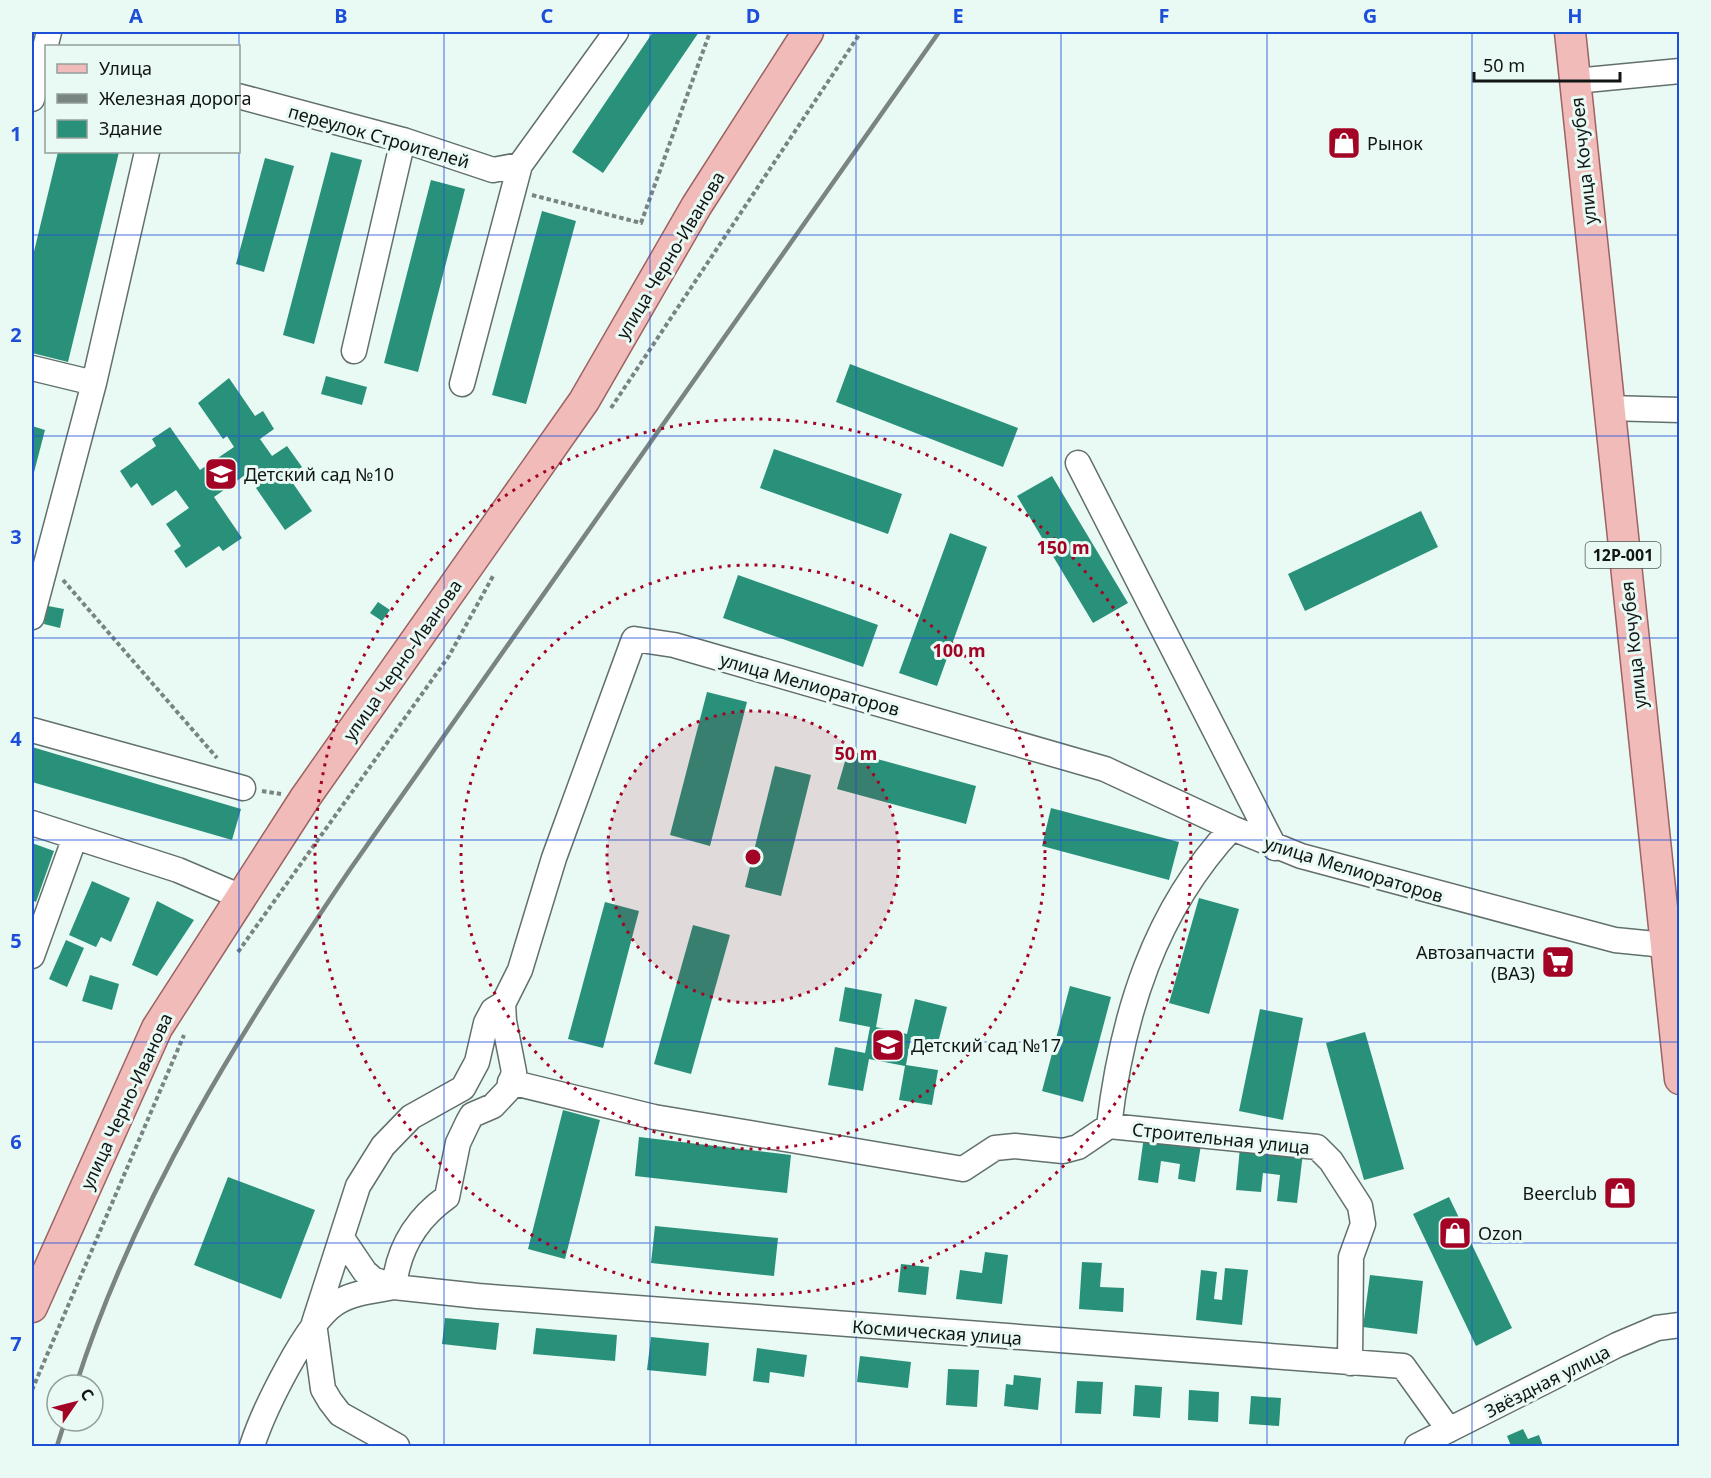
<svg xmlns="http://www.w3.org/2000/svg" width="1711" height="1478" viewBox="0 0 1711 1478" font-family="'Noto Sans',sans-serif">
  <rect width="100%" height="100%" fill="#e9f9f4"/>
  <!-- building -->
  <path fill="#299179" d="M653,32H699L603,173L572,152Z
    M58,152H119L68,362L32,353V260Z
    M331,152L362,160L314,344L283,335Z
    M265,158L294,166L264,272L236,264Z
    M431,180L465,189L418,372L384,363Z
    M542,211L576,221L526,404L492,395Z
    M850,364L1018,428L1003,467L836,402Z
    M326,376L367,387L362,405L321,394Z
    M229,378L255,416L263,411L274,429L260,439L272,456L287,446L302,467L288,476L312,511L285,530L256,488L260,485L251,471L214,497L242,538L223,551L219,546L186,568L174,551L181,546L166,524L189,508L176,490L152,506L137,483L131,488L120,471L156,446L152,439L170,427L200,470L234,447L227,436L223,439L198,403Z
    M32,426L45,430L32,480Z
    M774,449L902,494L888,534L760,488Z
    M1052,476L1128,603L1093,623L1017,496Z
    M1421,511L1438,547L1305,611L1288,574Z
    M950,533L987,547L937,686L899,673Z
    M738,575L878,625L863,667L723,618Z
    M378,602L390,610L382,621L370,613Z
    M48,606L64,609L60,628L44,624Z
    M707,692L747,702L710,846L670,835Z
    M32,747L241,809L232,840L32,782Z
    M848,751L976,786L966,824L837,789Z
    M775,766L811,775L781,896L745,887Z
    M1051,808L1179,842L1169,880L1042,846Z
    M32,843L54,851L36,902L32,900Z
    M92,881L130,898L111,942L101,937L96,947L69,935Z
    M1199,898L1239,909L1209,1014L1169,1003Z
    M157,901L194,920L157,976L132,965Z
    M605,902L639,911L603,1048L568,1039Z
    M693,925L730,935L691,1074L654,1064Z
    M66,940L84,948L67,987L49,979Z
    M90,975L119,984L112,1010L82,1001Z
    M1070,986L1111,997L1083,1102L1042,1091Z
    M845,987L882,994L876,1027L907,1034L915,999L947,1007L938,1043L911,1037L906,1065L938,1070L932,1105L899,1100L905,1066L869,1059L863,1091L828,1085L835,1047L865,1053L870,1027L839,1021Z
    M1260,1009L1303,1018L1283,1120L1239,1111Z
    M1365,1032L1404,1169L1364,1180L1326,1043Z
    M563,1110L600,1120L565,1259L528,1249Z
    M1144,1136L1201,1145L1195,1182L1178,1179L1180,1164L1161,1161L1158,1183L1138,1180Z
    M639,1137L791,1155L787,1193L635,1176Z
    M1240,1147L1303,1153L1297,1203L1277,1201L1280,1175L1263,1173L1261,1192L1236,1190Z
    M228,1177L315,1210L281,1299L194,1265Z
    M1449,1197L1512,1328L1476,1346L1413,1214Z
    M655,1226L778,1238L774,1276L651,1263Z
    M985,1252L1008,1255L1002,1304L956,1299L960,1270L982,1273Z
    M1082,1262L1102,1263L1100,1287L1124,1288L1123,1312L1079,1309Z
    M901,1264L929,1267L926,1295L898,1292Z
    M1225,1268L1248,1270L1242,1325L1196,1320L1201,1270L1217,1272L1214,1299L1222,1300Z
    M1370,1275L1423,1281L1417,1334L1363,1327Z
    M445,1318L499,1323L496,1350L442,1344Z
    M536,1328L617,1335L615,1361L533,1354Z
    M651,1337L709,1343L706,1376L647,1370Z
    M757,1348L807,1355L804,1377L770,1372L769,1383L753,1381Z
    M860,1356L911,1362L908,1388L857,1382Z
    M948,1369L979,1370L977,1407L946,1405Z
    M1014,1375L1041,1378L1038,1410L1004,1406L1006,1384L1013,1385Z
    M1077,1381L1103,1382L1101,1414L1075,1413Z
    M1135,1385L1162,1387L1160,1418L1133,1416Z
    M1189,1390L1219,1392L1218,1422L1188,1420Z
    M1251,1396L1281,1398L1279,1426L1249,1424Z
    M1523,1429L1528,1439L1539,1435L1543,1446H1511L1507,1436Z"/>
  <g fill="none" stroke-linecap="round" stroke-linejoin="round">
    <!-- minor casing -->
    <g stroke="#62706b" stroke-width="27">
      <path id="minor" d="M1575,81L1680,71
        M238,96L403,140L493,170L520,165
        M32,99L49,32
        M354,351L403,140
        M32,368L94,383L147,152
        M462,384L520,165L616,32
        M1608,408L1680,410
        M1078,463L1275,848
        M32,617L94,383
        M32,730L243,788
        M32,823L178,870L239,896
        M32,956L75,837
        M510,1082L654,1117L963,1169L995,1148L1015,1146L1063,1151L1078,1147L1109,1126C1122,1016 1154,911 1232,828
        M1109,1126L1317,1147L1331,1161L1360,1206L1363,1224L1351,1257L1350,1363
        M342,1238L365,1272L373,1279L394,1287L478,1296L1403,1366L1449,1430
        M394,1287C398,1249 416,1219 447,1197L458,1143L468,1122L472,1115L493,1106L508,1090L514,1072L504,1021L503,1004L520,970L554,858L634,639L674,645L1105,769L1232,828L1301,856L1615,940L1665,945
        M252,1446C263,1412 306,1322 336,1303C354,1292 374,1291 394,1287
        M397,1446L340,1414L330,1401L323,1389L314,1323L358,1186L383,1146L411,1117L463,1088L477,1062L486,1023L493,1010L503,1004
        M1417,1446L1617,1345L1657,1328L1680,1325"/>
    </g>
    <!-- major casing -->
    <g stroke="#9c6362" stroke-width="33">
      <path id="major" d="M1570,32L1680,1079
        M32,1307L157,1028L305,798L584,401L697,205L808,32"/>
    </g>
    <!-- path -->
    <path stroke="#798480" stroke-width="4" stroke-dasharray="4.5 3" stroke-linecap="butt" d="M532,195L641,223L710,32
      M611,408L861,32
      M63,580L217,758
      M262,791L281,794
      M238,952L449,656L493,576
      M32,1390L184,1035"/>
    <!-- minor -->
    <use href="#minor" stroke="#fff" stroke-width="24"/>
    <!-- major -->
    <use href="#major" stroke="#f1bbba" stroke-width="30"/>
    <!-- rail -->
    <path stroke="#7a8481" stroke-width="4.5" d="M76,1385C136,1197 242,1029 351,868L939,32
      M57,1446L65,1421"/>
  </g>
  <!-- grid -->
  <path fill="none" stroke="#1d4ed8" stroke-width="1.5" stroke-opacity="0.55" d="M239,32V1446M444,32V1446M650,32V1446M856,32V1446M1061,32V1446M1267,32V1446M1472,32V1446M32,235H1680M32,436H1680M32,638H1680M32,840H1680M32,1042H1680M32,1243H1680"/>
  <!-- distance rings -->
  <circle cx="753" cy="857" r="146" fill="#a30426" fill-opacity=".12"/>
  <g fill="none" stroke="#a30426" stroke-width="3" stroke-dasharray="3 6">
    <circle cx="753" cy="857" r="146"/>
    <circle cx="753" cy="857" r="292"/>
    <circle cx="753" cy="857" r="438"/>
  </g>
  <!-- icons -->
  <defs>
    <g id="shop-square" transform="scale(1.725)"><rect x="-9" y="-9" width="18" height="18" rx="4" fill="#a30426" stroke="#e9f9f4"/><path d="M-5-2.5h2.3a2.7 3.5 0 0 1 5.4 0H5L5.5 6h-11ZM-1.5-2.5h3a1.5 2.3 0 0 0-3 0Z" fill="#fff"/></g>
    <g id="school-square" transform="scale(1.725)"><rect x="-9" y="-9" width="18" height="18" rx="4" fill="#a30426" stroke="#e9f9f4"/><path d="M0-5L7-2L0 1L-7-2ZM-4 1L0 2.5L4 1V4Q0 6-4 4Z" fill="#fff"/></g>
    <g id="supermarket-square" transform="scale(1.725)"><rect x="-9" y="-9" width="18" height="18" rx="4" fill="#a30426" stroke="#e9f9f4"/><path d="M-6-5.5h2.5l.6 2H6L4.5 2H-2.5L-4.4-4H-6ZM-1.5 3.2a1.3 1.3 0 1 0 .1 0ZM3 3.2a1.3 1.3 0 1 0 .1 0Z" fill="#fff"/></g>
  </defs>
  <g fill-rule="evenodd">
    <use href="#shop-square" x="1344" y="143"/>
    <use href="#school-square" x="221" y="474"/>
    <use href="#supermarket-square" x="1558" y="962"/>
    <use href="#school-square" x="888" y="1045"/>
    <use href="#shop-square" x="1620" y="1193"/>
    <use href="#shop-square" x="1455" y="1233"/>
  </g>
  <g text-anchor="middle" dominant-baseline="central" stroke-width="6" stroke-linejoin="round" paint-order="stroke">
    <!-- shield labels -->
    <rect fill="#e9f9f4" stroke="#525a57" stroke-width="1.5" x="1585.5" y="542" width="75" height="26" rx="4.5"/>
    <g font-size="16" font-weight="bold" fill="#111614">
      <text x="1623" y="555">12Р-001</text>
    </g>
    <!-- street labels -->
    <g font-size="18" fill="#111614" stroke="#e9f9f4">
      <text transform="translate(379 136) rotate(16)">переулок Строителей</text>
      <text transform="translate(1583 161) rotate(-96)">улица Кочубея</text>
      <text transform="translate(670 255) rotate(-59)">улица Черно-Иванова</text>
      <text transform="translate(1633 645) rotate(-96)">улица Кочубея</text>
      <text transform="translate(402 660) rotate(-55)">улица Черно-Иванова</text>
      <text transform="translate(810 684) rotate(16)">улица Мелиораторов</text>
      <text transform="translate(1354 869) rotate(17)">улица Мелиораторов</text>
      <text transform="translate(126 1101) rotate(-65)">улица Черно-Иванова</text>
      <text transform="translate(1221 1138) rotate(6)">Строительная улица</text>
      <text transform="translate(937 1332) rotate(4)">Космическая улица</text>
      <text transform="translate(1547 1381) rotate(-27)">Звёздная улица</text>
    </g>
    <!-- poi labels -->
    <g font-size="18" fill="#111614" stroke="#e9f9f4" text-anchor="start">
      <text x="1367" y="143">Рынок</text>
      <text x="244" y="474">Детский сад №10</text>
      <text x="1535" y="952" text-anchor="end">Автозапчасти<tspan x="1535" dy="21">(ВАЗ)</tspan></text>
      <text x="911" y="1045">Детский сад №17</text>
      <text x="1597" y="1193" text-anchor="end">Beerclub</text>
      <text x="1478" y="1233">Ozon</text>
    </g>
  </g>
  <circle cx="753" cy="857" r="9" fill="#a30426" stroke="#e9f9f4" stroke-width="3"/>
  <g font-size="18" text-anchor="middle" font-weight="bold" fill="#a30426" stroke="#e9f9f4" stroke-width="6" stroke-linejoin="round" paint-order="stroke">
    <text x="1063" y="554">150 m</text>
    <text x="959" y="657">100 m</text>
    <text x="856" y="760">50 m</text>
  </g>
  <!-- border -->
  <rect width="1711" height="1478" fill="none" stroke="#e9f9f4" stroke-width="66"/>
  <!-- legend -->
  <rect x="45" y="45" width="195" height="108" fill="#e9f9f4" stroke="#939e9a" stroke-width="1.5"/>
  <rect x="57" y="64" width="30" height="9" fill="#f1bbba" stroke="#939e9a" stroke-width="1.5"/>
  <text x="99" y="75" font-size="18" fill="#111614">Улица</text>
  <rect x="57" y="94" width="30" height="9" fill="#7a8481" stroke="#939e9a" stroke-width="1.5"/>
  <text x="99" y="105" font-size="18" fill="#111614">Железная дорога</text>
  <rect x="57" y="120" width="30" height="18" fill="#299179" stroke="#939e9a" stroke-width="1.5"/>
  <text x="99" y="135" font-size="18" fill="#111614">Здание</text>
  <!-- north arrow -->
  <g transform="translate(75 1403) rotate(55)"><circle r="28" fill="#e9f9f4" stroke="#939e9a" stroke-width="1.5"/>
  <path d="M0-4.5L10 22L0 15L-10 22Z" fill="#a30426"/>
  <text y="-9" font-size="16" font-weight="bold" text-anchor="middle" fill="#111614">С</text>
  </g>
  <!-- scale -->
  <path d="M1474 72v9h146v-9" fill="none" stroke="#111614" stroke-width="3"/>
  <text x="1483" y="72" font-size="18" fill="#111614" stroke="#e9f9f4" stroke-width="4.5" paint-order="stroke">50 m</text>
  <rect x="33" y="33" width="1645" height="1412" fill="none" stroke="#1d4ed8" stroke-width="2"/>
  <g font-size="20" text-anchor="middle" font-weight="bold" fill="#1d4ed8">
    <text x="136" y="23">A</text>
    <text x="341" y="23">B</text>
    <text x="547" y="23">C</text>
    <text x="753" y="23">D</text>
    <text x="958" y="23">E</text>
    <text x="1164" y="23">F</text>
    <text x="1370" y="23">G</text>
    <text x="1575" y="23">H</text>
    <text x="16" y="141">1</text>
    <text x="16" y="342">2</text>
    <text x="16" y="544">3</text>
    <text x="16" y="746">4</text>
    <text x="16" y="948">5</text>
    <text x="16" y="1149">6</text>
    <text x="16" y="1351">7</text>
  </g>
</svg>
